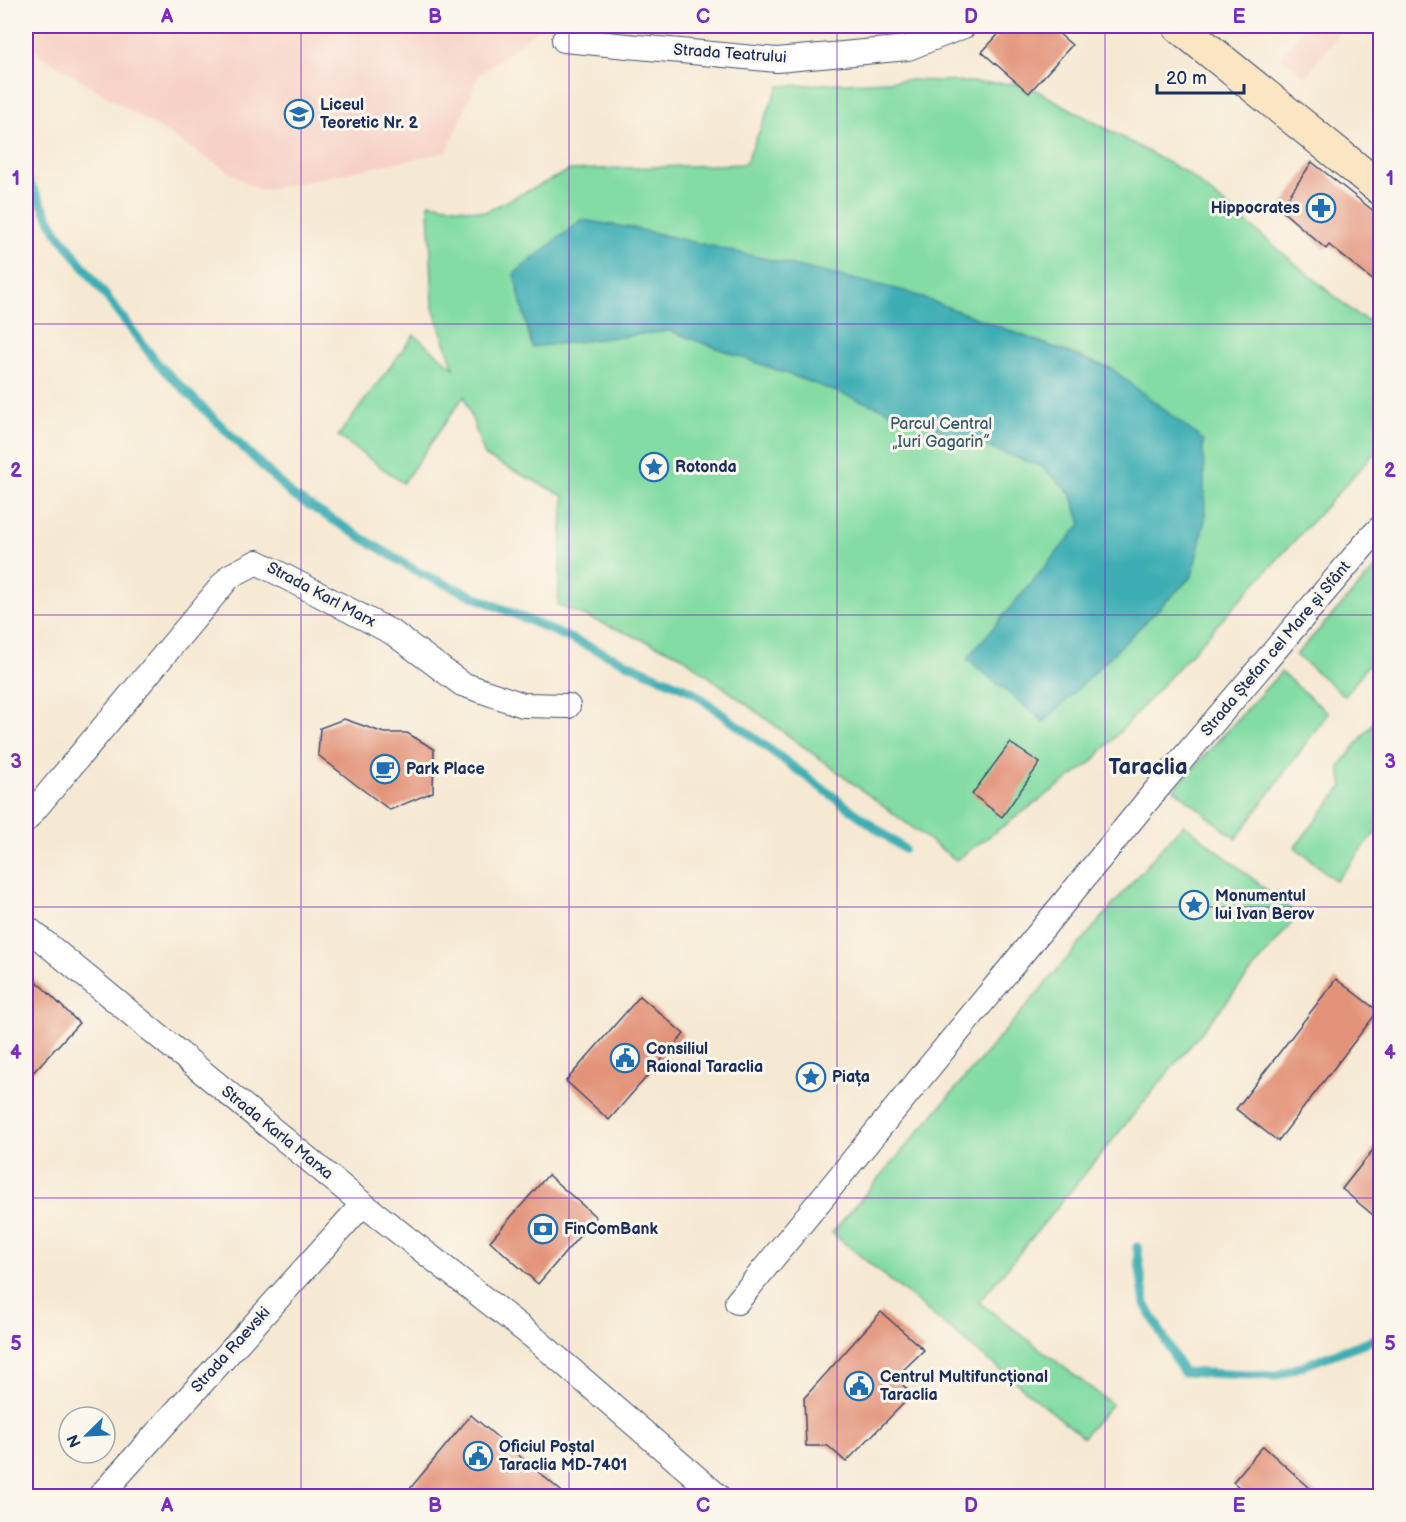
<svg xmlns="http://www.w3.org/2000/svg" width="1406" height="1522" viewBox="0 0 1406 1522" font-family="'Balsamiq Sans',sans-serif">
  <rect width="100%" height="100%" fill="#fbf7ec"/>
  <filter id="ink" filterUnits="userSpaceOnUse"><feTurbulence type="fractalNoise" baseFrequency=".0167" numOctaves="2"/><feDisplacementMap in="SourceGraphic" scale="12" xChannelSelector="R" yChannelSelector="G"/><feConvolveMatrix kernelMatrix="1 2 1 2 8 2 1 2 1" color-interpolation-filters="sRGB"/></filter>
  <filter id="wash" filterUnits="userSpaceOnUse"><feTurbulence type="fractalNoise" baseFrequency=".008" numOctaves="4" result="noise"/><feDisplacementMap in="SourceGraphic" scale="24" xChannelSelector="R" yChannelSelector="G"/><feGaussianBlur stdDeviation="1.35" result="paint"/><feColorMatrix in="noise" values="0 0 0 0 0 0 0 0 0 0 0 0 0 0 0 0 0 1.4 0 .05"/><feComposite in="paint" operator="in"/></filter>
  <g filter="url(#wash)">
    <rect width="100%" height="100%" fill="#f6e9d3"/>
    <!-- built -->
    <path fill="#f7d1c7" d="M26,26H542L479,75L447,152L260,191L26,46Z
      M1305,26H1344L1306,77L1281,58Z"/>
    <!-- green -->
    <path fill="#82dca3" stroke="#4e8680" stroke-width="1.5" d="M911,80L1025,84L1187,173L1357,315L1380,326V447L1091,763L956,860L680,655L558,605L564,496L485,456L464,396L403,483L338,436L414,335L454,368L433,308L429,203L485,212L570,170L745,164L779,86Z
      M1380,563V649L1345,696L1296,655Z
      M1281,672L1328,713L1236,839L1174,789Z
      M1380,714V827L1336,881L1295,847L1343,786L1339,767Z
      M1184,824L1298,915L979,1302L1112,1404L1083,1437L832,1233L1159,851Z"/>
    <!-- water -->
    <path fill="#3caeb4" stroke="#2c6e89" stroke-width="1.5" d="M581,220L633,228L905,291L1112,369L1203,440L1205,520L1192,576L1044,722L967,659L1081,524L1071,494L1042,467L670,331L532,347L514,274Z"/>
    <g fill="none" stroke-linecap="round" stroke-linejoin="round">
      <!-- stream -->
      <path stroke="#3caeb4" stroke-width="9" d="M26,176L57,232L158,364L292,495L418,572L691,691L904,849
        M1137,1247L1145,1304L1183,1372L1275,1376L1380,1337"/>
    </g>
    <g id="blocks">
      <!-- building -->
      <path fill="#e39379" d="M1006,26H1050L1072,45L1029,93L982,52Z
        M1312,162L1380,216V286L1329,245L1326,249L1280,209Z
        M344,719L384,733H407L434,749L433,792L390,810L355,784L318,755L320,728Z
        M1010,743L1040,763L1002,817L972,794Z
        M26,971L79,1023L26,1080Z
        M1336,979L1378,1011L1278,1141L1236,1109Z
        M640,996L684,1034L609,1120L566,1081Z
        M1380,1141V1221L1342,1189Z
        M548,1175L596,1217L538,1284L490,1241Z
        M881,1312L924,1350L896,1377L912,1395L846,1462L828,1446H806L804,1398Z
        M471,1415L568,1497H403Z
        M1263,1446L1320,1497H1250L1233,1482Z"/>
    </g>
  </g>
  <g filter="url(#ink)">
    <use href="#blocks" fill-opacity="0" stroke="#3c4b70" stroke-width="1.5"/>
    <g fill="none" stroke-linecap="round" stroke-linejoin="round">
      <!-- street casing -->
      <g stroke="#3c4b70" stroke-width="26">
        <path id="street" d="M564,40L777,60L908,48L964,26
          M26,820L230,576L257,562L393,633L462,684L523,705L568,706
          M26,927L363,1204L532,1336L718,1496
          M737,1302L1156,790L1371,537L1380,528
          M100,1496L363,1204"/>
      </g>
      <!-- secondary casing -->
      <g stroke="#3c4b70" stroke-width="35">
        <path id="secondary" d="M1179,26L1380,188"/>
      </g>
      <!-- street -->
      <use href="#street" stroke="#fff" stroke-width="24"/>
      <!-- secondary -->
      <use href="#secondary" stroke="#fbe6c4" stroke-width="33"/>
    </g>
  </g>
  <!-- grid -->
  <path fill="none" stroke="#7b2cbf" stroke-width="1.5" stroke-opacity="0.55" d="M301,26V1496M569,26V1496M837,26V1496M1105,26V1496M26,324H1380M26,615H1380M26,907H1380M26,1198H1380"/>
  <!-- icons -->
  <defs>
    <g id="school-ring" transform="scale(1.5)"><circle r="9.5" fill="#fbf7ec" stroke="#1f6fb2" stroke-width="1.5"/><path d="M0-5L7-2L0 1L-7-2ZM-4 1L0 2.5L4 1V4Q0 6-4 4Z" fill="#1f6fb2"/></g>
    <g id="pharmacy-ring" transform="scale(1.5)"><circle r="9.5" fill="#fbf7ec" stroke="#1f6fb2" stroke-width="1.5"/><path d="M-2-6h4v4h4v4h-4v4h-4v-4h-4v-4h4Z" fill="#1f6fb2"/></g>
    <g id="sight-ring" transform="scale(1.5)"><circle r="9.5" fill="#fbf7ec" stroke="#1f6fb2" stroke-width="1.5"/><path d="M0-6L1.8-2.2L6-1.7L2.9 1.2L3.7 5.4L0 3.3L-3.7 5.4L-2.9 1.2L-6-1.7L-1.8-2.2Z" fill="#1f6fb2"/></g>
    <g id="cafe-ring" transform="scale(1.5)"><circle r="9.5" fill="#fbf7ec" stroke="#1f6fb2" stroke-width="1.5"/><path d="M-5.5-4.5H6V0H3Q3 3.5 0 3.5H-2.5Q-5.5 3.5-5.5 0ZM3-3.2v2h1.7v-2ZM-6 4.5H4V6H-6Z" fill="#1f6fb2"/></g>
    <g id="civic-ring" transform="scale(1.5)"><circle r="9.5" fill="#fbf7ec" stroke="#1f6fb2" stroke-width="1.5"/><path d="M-.6-6.5H3V-4.5H.6V-3L4-1V1h2V6H-6V1h2V-1L-.6-3ZM-1.2 2.5V6h2.4V2.5Z" fill="#1f6fb2"/></g>
    <g id="bank-ring" transform="scale(1.5)"><circle r="9.5" fill="#fbf7ec" stroke="#1f6fb2" stroke-width="1.5"/><path d="M-6-4H6V4H-6ZM0-2.3a2.3 2.3 0 1 0 0 4.6a2.3 2.3 0 1 0 0-4.6Z" fill="#1f6fb2"/></g>
  </defs>
  <g fill-rule="evenodd">
    <use href="#school-ring" x="299" y="114"/>
    <use href="#pharmacy-ring" x="1321" y="208"/>
    <use href="#sight-ring" x="654" y="467"/>
    <use href="#cafe-ring" x="385" y="769"/>
    <use href="#sight-ring" x="1194" y="905"/>
    <use href="#civic-ring" x="625" y="1058"/>
    <use href="#sight-ring" x="811" y="1077"/>
    <use href="#bank-ring" x="543" y="1229"/>
    <use href="#civic-ring" x="859" y="1386"/>
    <use href="#civic-ring" x="478" y="1456"/>
  </g>
  <g text-anchor="middle" dominant-baseline="central" stroke-width="6" stroke-linejoin="round" paint-order="stroke">
    <!-- street labels -->
    <g font-size="16" fill="#1b2f5e" stroke="#fbf7ec">
      <text transform="translate(730 54) rotate(4)">Strada Teatrului</text>
      <text transform="translate(321 595) rotate(28)">Strada Karl Marx</text>
      <text transform="translate(1276 649) rotate(-50)">Strada Ștefan cel Mare și Sfânt</text>
      <text transform="translate(277 1133) rotate(39)">Strada Karla Marxa</text>
      <text transform="translate(231 1350) rotate(-48)">Strada Raevski</text>
    </g>
    <!-- poi labels -->
    <g font-size="16" font-weight="bold" fill="#1b2f5e" stroke="#fbf7ec" text-anchor="start">
      <text x="320" y="105">Liceul<tspan x="320" dy="18">Teoretic Nr. 2</tspan></text>
      <text x="1300" y="208" text-anchor="end">Hippocrates</text>
      <text x="675" y="467">Rotonda</text>
      <text x="406" y="769">Park Place</text>
      <text x="1215" y="896">Monumentul<tspan x="1215" dy="18">lui Ivan Berov</tspan></text>
      <text x="646" y="1049">Consiliul<tspan x="646" dy="18">Raional Taraclia</tspan></text>
      <text x="832" y="1077">Piața</text>
      <text x="564" y="1229">FinComBank</text>
      <text x="880" y="1377">Centrul Multifuncțional<tspan x="880" dy="18">Taraclia</tspan></text>
      <text x="499" y="1447">Oficiul Poștal<tspan x="499" dy="18">Taraclia MD-7401</tspan></text>
    </g>
    <!-- park labels -->
    <g font-size="16" fill="#355a6f" stroke="#fbf7ec">
      <text x="941" y="424">Parcul Central<tspan x="941" dy="18">„Iuri Gagarin”</tspan></text>
    </g>
    <!-- district labels -->
    <g font-size="22" font-weight="bold" fill="#1b2f5e" stroke="#fbf7ec">
      <text x="1148" y="767">Taraclia</text>
    </g>
  </g>
  <!-- margin -->
  <rect width="1406" height="1522" fill="none" stroke="#fbf7ec" stroke-width="66"/>
  <!-- north arrow -->
  <g transform="translate(87 1435) rotate(246)"><circle r="28" fill="#fbf7ec" stroke="#a1a7b3" stroke-width="1.5"/>
  <path d="M0-4.5L10 22L0 15L-10 22Z" fill="#1f6fb2"/>
  <text y="-9" font-size="16" font-weight="bold" text-anchor="middle" fill="#1b2f5e">N</text>
  </g>
  <!-- scale -->
  <path d="M1157 84v9h87v-9" fill="none" stroke="#1b2f5e" stroke-width="3"/>
  <text x="1166" y="84" font-size="18" fill="#1b2f5e" stroke="#fbf7ec" stroke-width="4.5" paint-order="stroke">20 m</text>
  <rect x="33" y="33" width="1340" height="1456" fill="none" stroke="#7b2cbf" stroke-width="2"/>
  <g font-size="20" text-anchor="middle" font-weight="bold" fill="#7b2cbf">
    <text x="167" y="23">A</text>
    <text x="435" y="23">B</text>
    <text x="703" y="23">C</text>
    <text x="971" y="23">D</text>
    <text x="1239" y="23">E</text>
    <text x="16" y="185">1</text>
    <text x="1390" y="185">1</text>
    <text x="16" y="477">2</text>
    <text x="1390" y="477">2</text>
    <text x="16" y="768">3</text>
    <text x="1390" y="768">3</text>
    <text x="16" y="1059">4</text>
    <text x="1390" y="1059">4</text>
    <text x="16" y="1350">5</text>
    <text x="1390" y="1350">5</text>
    <text x="167" y="1512">A</text>
    <text x="435" y="1512">B</text>
    <text x="703" y="1512">C</text>
    <text x="971" y="1512">D</text>
    <text x="1239" y="1512">E</text>
  </g>
</svg>
